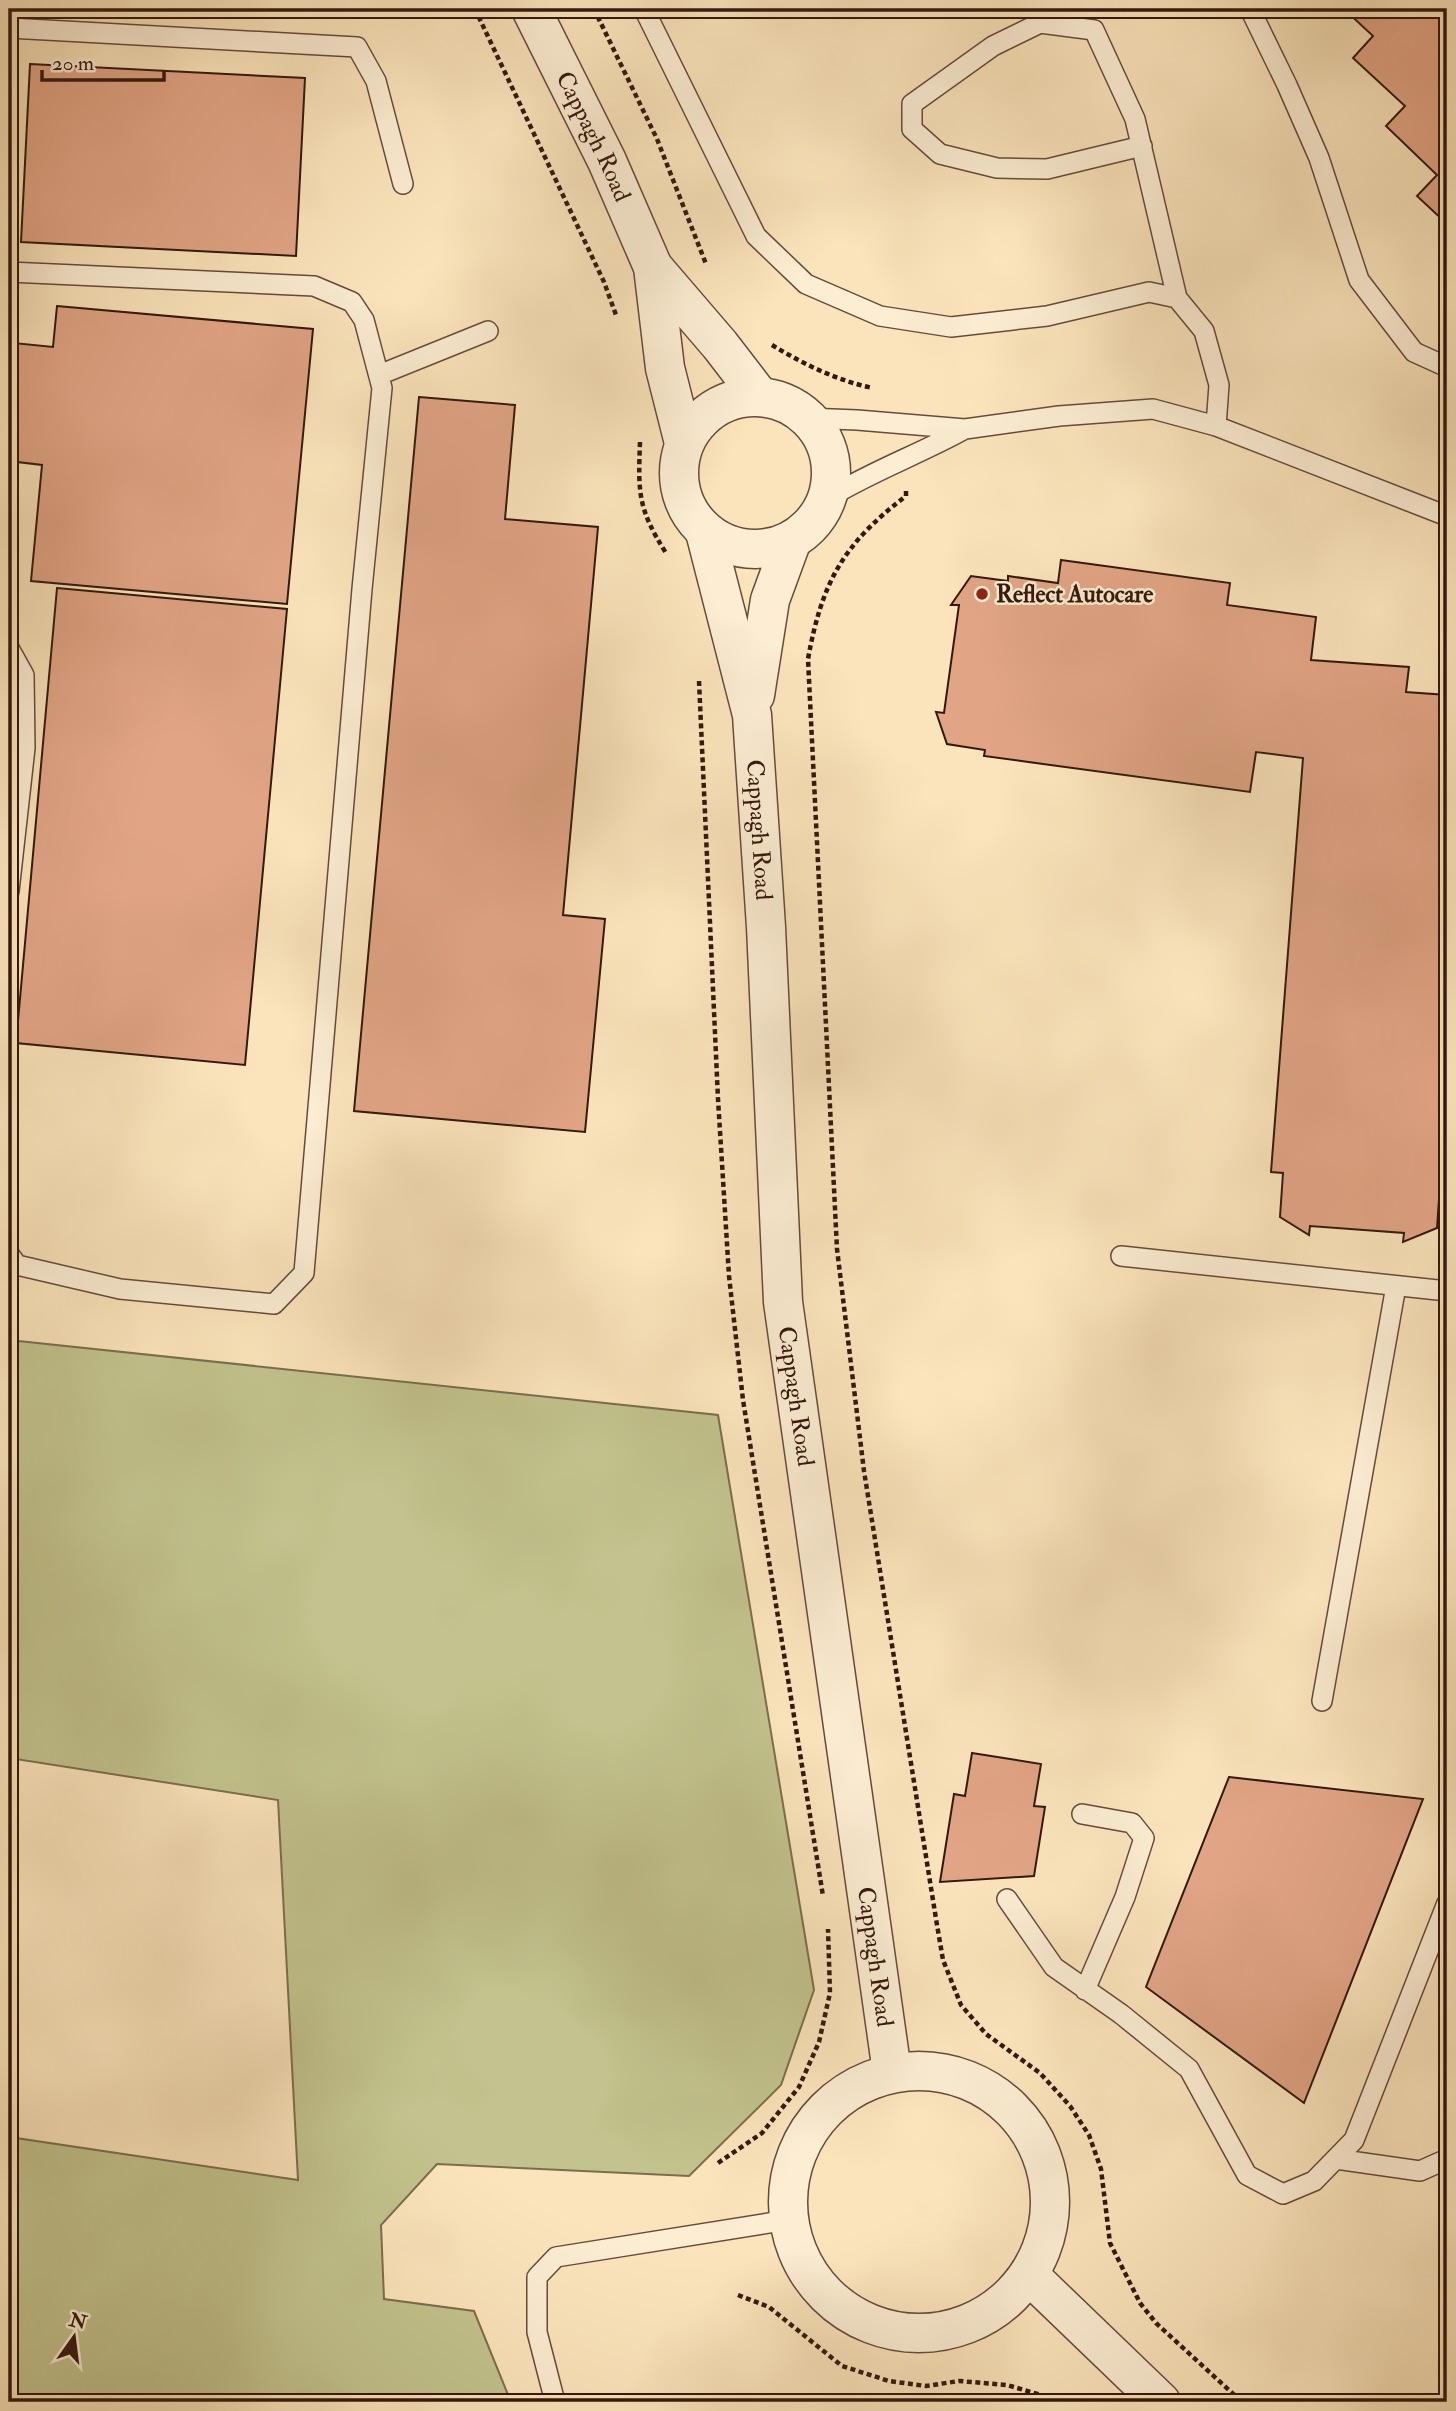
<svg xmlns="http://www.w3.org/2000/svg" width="1456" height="2411" viewBox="0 0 1456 2411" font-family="'IM FELL Double Pica',serif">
  <rect width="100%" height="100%" fill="#fbe4bc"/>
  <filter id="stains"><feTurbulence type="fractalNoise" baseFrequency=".00286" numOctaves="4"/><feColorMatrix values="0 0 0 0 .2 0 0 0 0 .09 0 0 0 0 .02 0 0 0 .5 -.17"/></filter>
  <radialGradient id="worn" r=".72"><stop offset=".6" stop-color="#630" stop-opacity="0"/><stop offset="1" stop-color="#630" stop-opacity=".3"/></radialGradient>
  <!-- green -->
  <path fill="#c2c38e" stroke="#7b6e4e" stroke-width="2" d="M9,1340L718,1415L814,1990L781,2085L689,2176L437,2164L381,2225L384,2299L474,2311L511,2402H9V2137L298,2180L278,1800L9,1758Z"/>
  <!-- building -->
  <path fill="#e1a586" stroke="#34180e" stroke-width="2" d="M1344,9H1447V224L1417,196L1437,175L1386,126L1405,106L1353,58L1373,36Z
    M30,64L305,78L296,256L21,242Z
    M57,306L313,329L287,604L31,581L42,465L9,461V399L14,343L53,347Z
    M419,397L515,405L505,519L598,527L563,915L605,919L585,1132L354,1111Z
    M1061,560L1230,583L1227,605L1316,617L1311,660L1409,667L1406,692L1447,695V1186L1440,1185L1437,1228L1403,1242L1404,1233L1310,1226L1309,1235L1280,1217L1283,1173L1271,1172L1303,758L1256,752L1250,792L984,756L985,750L947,744L936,712L944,713L959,605H951L971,576L1008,581V576L1058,583Z
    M57,588L287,609L245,1065L16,1043Z
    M972,1753L1041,1764L1034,1806L1045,1807L1034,1876L940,1882L954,1794L965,1796Z
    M1229,1777L1423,1799L1304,2103L1146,1987Z
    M9,1974L13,1975L9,2001Z"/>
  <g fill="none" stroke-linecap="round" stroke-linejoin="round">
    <!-- service casing -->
    <g stroke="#664b3a" stroke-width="22">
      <path id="service" d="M644,9L756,236L806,284L880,316L951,327L1047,316L1149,292L1177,298L1204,331L1219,385L1216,426
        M1250,9L1287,85L1319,158L1359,280L1414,352L1447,367
        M9,28L357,47L376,81L403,184
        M1142,146L1047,169L997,168L940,154L912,129V104L993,46L1040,23L1094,30L1135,119L1177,298
        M9,272L314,286L352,302L364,320L382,388L362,589L304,1273L274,1304L120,1289L17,1265L9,1254
        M379,375L488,331
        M807,418L857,420L965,429L1059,416L1153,409L1216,426L1447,516
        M828,498C872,471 920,454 965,429
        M9,648L24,675L25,748L9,891
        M1121,1256L1447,1291
        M1322,1701L1396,1286
        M1082,1814L1132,1823L1144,1838L1125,1897L1085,1990
        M1007,1899L1054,1967L1121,2014L1189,2069L1247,2175L1283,2194L1314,2181L1354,2140L1447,1903
        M1336,2159L1420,2171L1447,2159
        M555,2402L537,2332V2277L556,2257L788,2220"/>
    </g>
    <!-- tertiary casing -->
    <g stroke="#664b3a" stroke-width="41">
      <g id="tertiary">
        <path id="s1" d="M531,9L607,161L653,267L665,368L684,443"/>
        <path d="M653,267L720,345L760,397"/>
        <circle cx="755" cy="473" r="76"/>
        <path id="s2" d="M705,532L752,715L766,927L783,1302L892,2072"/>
        <path d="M755,695L770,600L792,540"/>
        <circle cx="919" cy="2202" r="131"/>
        <path d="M1029,2275L1161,2402"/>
      </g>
    </g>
    <!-- path -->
    <path stroke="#34180e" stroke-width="4.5" stroke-dasharray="5 3.5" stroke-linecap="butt" d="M475,9L604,282L616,315
      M594,9L657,139L706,264
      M772,345C803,364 838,381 873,388
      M640,442C638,493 638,509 666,553
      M906,491V496C843,544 822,582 808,659L837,1249L864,1471L937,1925L943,1960L961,2005L986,2034L1040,2073L1070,2106L1089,2135L1101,2169L1110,2243L1140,2303L1156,2323L1242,2402
      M699,681L718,1099L729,1276L743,1400L823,1896
      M718,2163L762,2133L799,2087L819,2042L830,1993L828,1929
      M738,2295L769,2307L842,2366L889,2381L926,2386L959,2381L1007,2385L1065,2402"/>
    <!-- service -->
    <use href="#service" stroke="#fcedd3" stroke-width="19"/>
    <!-- tertiary -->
    <use href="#tertiary" stroke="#fcedd3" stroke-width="38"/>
  </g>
  <!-- markers -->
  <circle fill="#8f2418" stroke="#fcedd3" stroke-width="2.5" cx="982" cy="594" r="7"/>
  <g text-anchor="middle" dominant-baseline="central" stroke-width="5" stroke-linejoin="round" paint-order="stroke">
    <!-- street labels -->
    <g font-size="24" fill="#34180e" stroke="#fcedd3">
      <text stroke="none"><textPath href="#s1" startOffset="142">Cappagh Road</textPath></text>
      <text stroke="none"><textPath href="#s2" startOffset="304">Cappagh Road</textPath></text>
      <text stroke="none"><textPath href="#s2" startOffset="872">Cappagh Road</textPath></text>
      <text stroke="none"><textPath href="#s2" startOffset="1438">Cappagh Road</textPath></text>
    </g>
    <!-- poi labels -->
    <g font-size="24" font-weight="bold" fill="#34180e" stroke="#fcedd3" text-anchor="start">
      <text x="996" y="594">Reflect Autocare</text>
    </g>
  </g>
  <!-- margin -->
  <rect width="1456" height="2411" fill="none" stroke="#fbe4bc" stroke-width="35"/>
  <rect x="10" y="10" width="1435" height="2390" fill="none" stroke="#34180e" stroke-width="3.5"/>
  <rect x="18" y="18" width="1421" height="2376" fill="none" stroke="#34180e" stroke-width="2"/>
  <!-- north arrow -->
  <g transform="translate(74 2337) rotate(14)" stroke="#fcedd3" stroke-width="5" paint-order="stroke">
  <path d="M0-5L12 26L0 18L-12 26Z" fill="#34180e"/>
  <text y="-10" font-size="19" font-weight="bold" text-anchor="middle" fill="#34180e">N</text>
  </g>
  <!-- scale -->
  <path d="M42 70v10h122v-10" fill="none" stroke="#34180e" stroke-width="3.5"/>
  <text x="52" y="70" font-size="21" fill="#34180e" stroke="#fcedd3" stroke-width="5" paint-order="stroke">20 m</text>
  <rect width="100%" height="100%" filter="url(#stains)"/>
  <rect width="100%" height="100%" fill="url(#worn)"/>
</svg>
